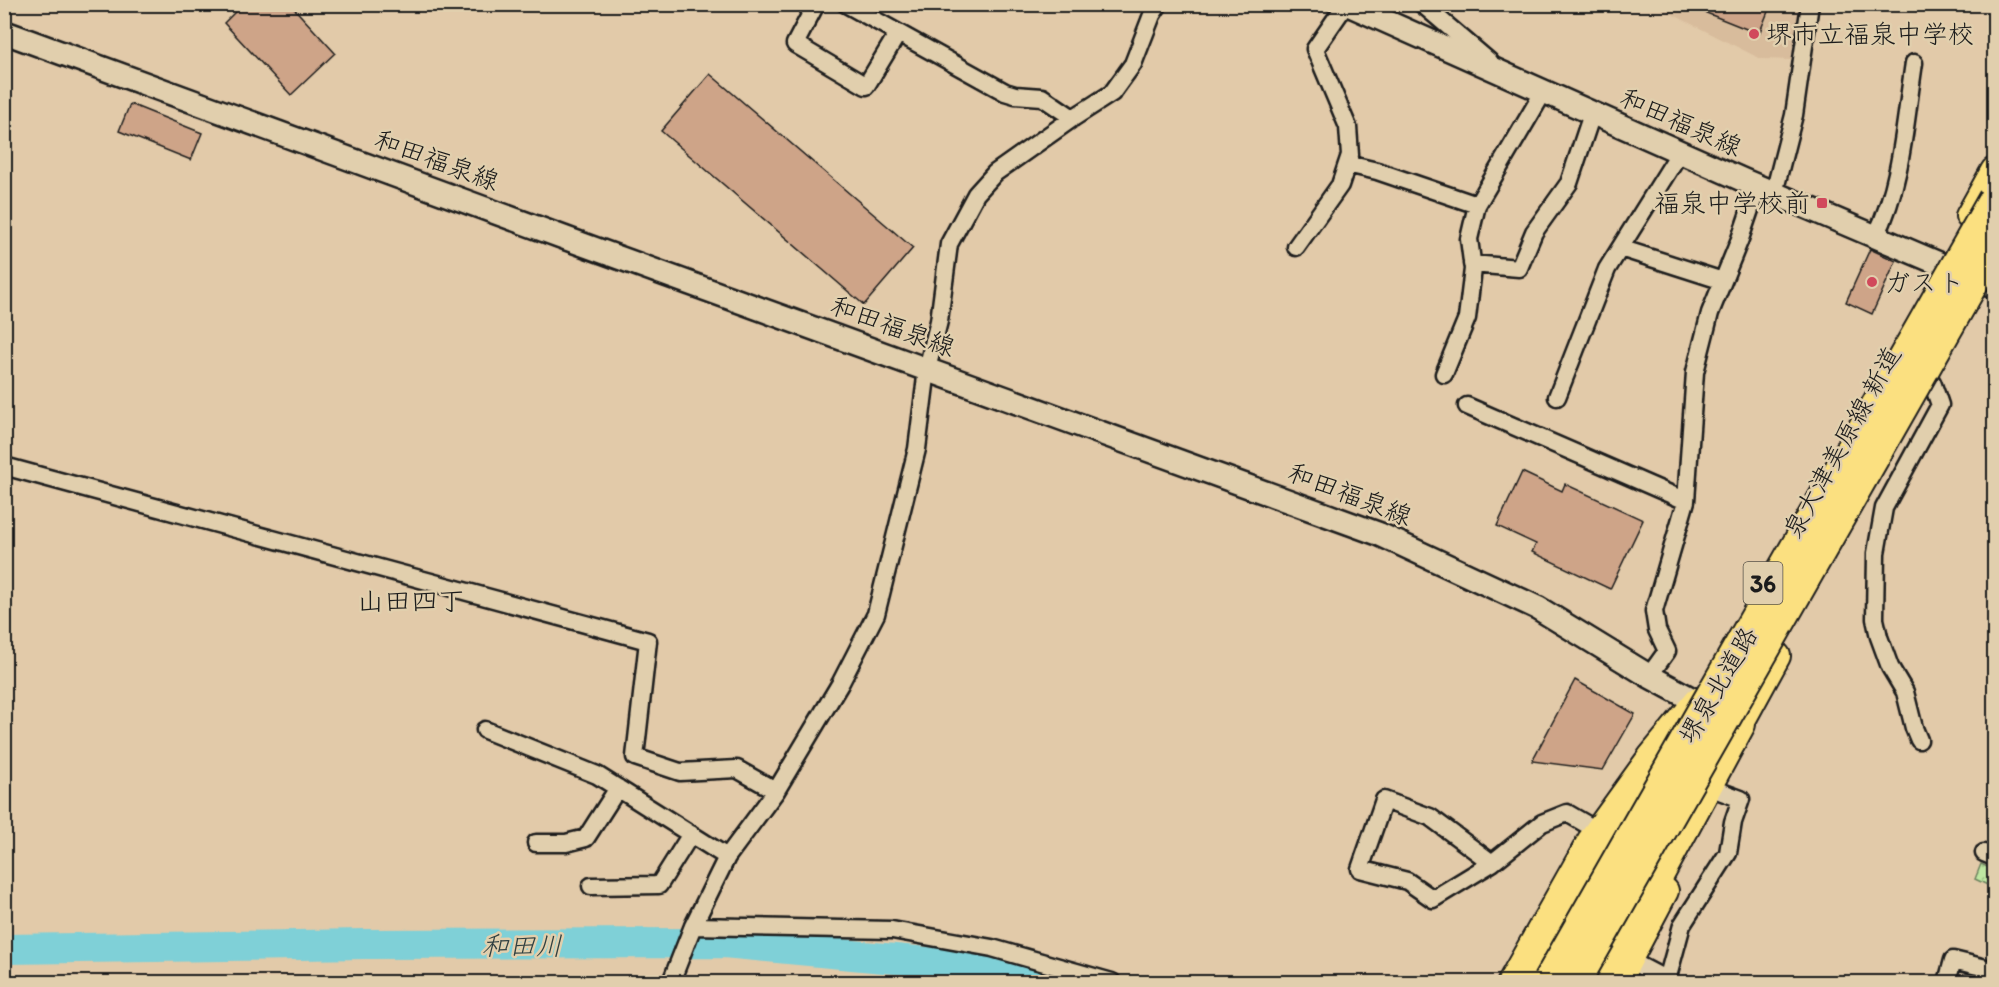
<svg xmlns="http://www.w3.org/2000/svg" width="1999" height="987" viewBox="0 0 1999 987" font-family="Itim,'Klee One',sans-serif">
  <defs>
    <pattern id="grass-dots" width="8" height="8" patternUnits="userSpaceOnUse" patternTransform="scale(1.5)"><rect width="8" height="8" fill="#bee7a2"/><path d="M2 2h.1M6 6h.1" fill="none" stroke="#a3c68b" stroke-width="1.8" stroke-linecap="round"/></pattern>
  </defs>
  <rect width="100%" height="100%" fill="#e2caa9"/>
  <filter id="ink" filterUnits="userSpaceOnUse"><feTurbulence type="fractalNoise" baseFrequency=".0167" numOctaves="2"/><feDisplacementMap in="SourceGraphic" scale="12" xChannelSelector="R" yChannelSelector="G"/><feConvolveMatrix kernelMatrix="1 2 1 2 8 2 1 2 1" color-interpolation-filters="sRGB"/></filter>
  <g filter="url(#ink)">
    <!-- built -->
    <path fill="#d8bc9c" d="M1660,5H1802L1791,60L1761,59L1662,9Z"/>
    <!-- grass -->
    <path fill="url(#grass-dots)" stroke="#6d825f" stroke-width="1.5" d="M1981,864L1994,870V888L1975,879Z"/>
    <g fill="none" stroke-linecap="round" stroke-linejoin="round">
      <!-- river -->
      <path stroke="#7fd0d7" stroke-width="30" d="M4,949L366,944L724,943L980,967L1037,982"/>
    </g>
    <!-- building -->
    <path fill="#cea488" stroke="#1c1c1c" stroke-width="1.5" d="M243,4H290L335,53L291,95L224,23Z
      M1684,4H1771L1759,34Z
      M710,74L913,248L864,305L661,131Z
      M130,104L202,133L191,160L119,131Z
      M1870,249L1896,261L1872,314L1846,302Z
      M1522,472L1562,491L1565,484L1643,520L1610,589L1532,552L1536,544L1497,526Z
      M1575,680L1635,714L1603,770L1532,761Z"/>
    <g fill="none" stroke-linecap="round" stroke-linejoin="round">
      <!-- street casing -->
      <g stroke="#1c1c1c" stroke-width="21">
        <path id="street" d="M816,4L795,44L866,86L898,33
          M846,4L1005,92L1015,95L1042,97L1073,118
          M1422,4L1490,62
          M1347,164L1377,171L1477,205
          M1774,193L1794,115L1810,4
          M1876,236C1902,183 1905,121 1914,63
          M1296,247L1340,185L1350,155L1348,127L1315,49L1346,4
          M1620,248L1723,281
          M1472,264L1519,268L1534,232L1569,183L1592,114
          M1444,374L1467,318L1473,269L1469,239L1477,205L1544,91
          M1557,397L1607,269L1680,152
          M1467,406L1686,501
          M4,466L648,641L635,757L680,772L737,769L776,791
          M1649,676L1667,651L1657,630L1654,611L1686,501L1695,372L1710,313L1740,239L1758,186
          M485,730L597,775L727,857
          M1919,740L1914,728L1905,692L1890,667L1879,637L1875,619L1876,553L1884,508L1940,405L1932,382
          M536,843H566L586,838L618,788
          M1984,853L1994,857
          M1492,863L1430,817L1384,800L1360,869L1407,881L1433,899L1492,863L1542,823L1567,813L1598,831
          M591,886L659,885L691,834
          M693,926L892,930L992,948L1112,982
          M1629,960L1667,980L1666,982
          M1667,980L1682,925L1728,853L1733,822L1741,799L1714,789
          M671,982L693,926L727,857L776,791L840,684L876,614L917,449L927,369L939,321L949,244L976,194L995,173L1073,118L1112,93L1133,64L1152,15L1159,4
          M1947,982L1953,960L1994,970"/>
      </g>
      <!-- secondary casing -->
      <g stroke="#1c1c1c" stroke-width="27">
        <path id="secondary" d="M1347,4L1743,180L1994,287
          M4,32L576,242L1379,534L1538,608L1649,676L1712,710"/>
      </g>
      <!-- primary casing -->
      <g stroke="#1c1c1c" stroke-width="30">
        <path id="primary" d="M1969,216L1994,171
          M1732,743L1740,724L1777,656
          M1511,982L1591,840L1651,757L1697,701
          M1617,982L1665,891"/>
      </g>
      <!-- highway casing -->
      <g stroke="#1c1c1c" stroke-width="34">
        <path id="highway" d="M1529,982L1606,846L1644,790
          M1597,982L1658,876L1740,724"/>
      </g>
      <!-- street -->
      <use href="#street" stroke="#e1cfad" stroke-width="16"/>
      <!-- secondary -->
      <use href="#secondary" stroke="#e1cfad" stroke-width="22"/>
      <!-- primary -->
      <use href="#primary" stroke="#fbe080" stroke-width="26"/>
      <!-- highway -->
      <use href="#highway" stroke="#fbe080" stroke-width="30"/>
      <!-- highway-bridge casing -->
      <g stroke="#1c1c1c" stroke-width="34" stroke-linecap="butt">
        <path id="highway-bridge" d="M1548,982L1994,199
          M1575,982L1994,246"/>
      </g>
      <!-- highway-bridge -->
      <use href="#highway-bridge" stroke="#fbe080" stroke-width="30"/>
    </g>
  </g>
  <!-- markers -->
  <g fill="#d1495b" stroke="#e1cfad" stroke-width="2">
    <circle cx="1754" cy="34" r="6"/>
    <rect x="1816" y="197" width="12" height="12" rx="3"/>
    <circle cx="1872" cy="282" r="6"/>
  </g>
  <g text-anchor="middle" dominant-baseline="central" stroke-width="5" stroke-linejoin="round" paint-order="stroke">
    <!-- shield labels -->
    <rect fill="#e1cfad" stroke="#575248" stroke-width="1.5" x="1743.5" y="562" width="39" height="42" rx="4.5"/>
    <g font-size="24" font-weight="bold" fill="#1c1c1c">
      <text x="1763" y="583">36</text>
    </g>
    <!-- poi labels -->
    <g font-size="26" fill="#1c1c1c" stroke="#e1cfad" text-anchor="start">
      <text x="1766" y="34">堺市立福泉中学校</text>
      <text x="1810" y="203" text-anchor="end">福泉中学校前</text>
      <text x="1884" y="282">ガスト</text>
    </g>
    <!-- street labels -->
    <g font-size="26" fill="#1c1c1c" stroke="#e1cfad">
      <text transform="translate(1681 122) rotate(24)">和田福泉線</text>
      <text transform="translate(437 160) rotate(20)">和田福泉線</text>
      <text transform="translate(893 326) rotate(20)">和田福泉線</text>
      <text transform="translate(1842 442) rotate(-61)">泉大津美原線 新道</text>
      <text transform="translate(1350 494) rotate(21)">和田福泉線</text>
      <text transform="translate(1718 685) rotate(-60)">堺泉北道路</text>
    </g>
    <!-- neighbourhood labels -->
    <g font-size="27" fill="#1c1c1c" stroke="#e1cfad">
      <text x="411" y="600">山田四丁</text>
    </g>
    <!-- water labels -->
    <g font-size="27" font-style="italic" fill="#304041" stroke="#e1cfad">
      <text x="522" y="945">和田川</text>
    </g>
  </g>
  <!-- margin -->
  <rect width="1999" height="987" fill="none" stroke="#e1cfad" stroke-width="24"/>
  <rect x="12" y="12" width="1975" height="963" fill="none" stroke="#1c1c1c" stroke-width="2" filter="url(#ink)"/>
</svg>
